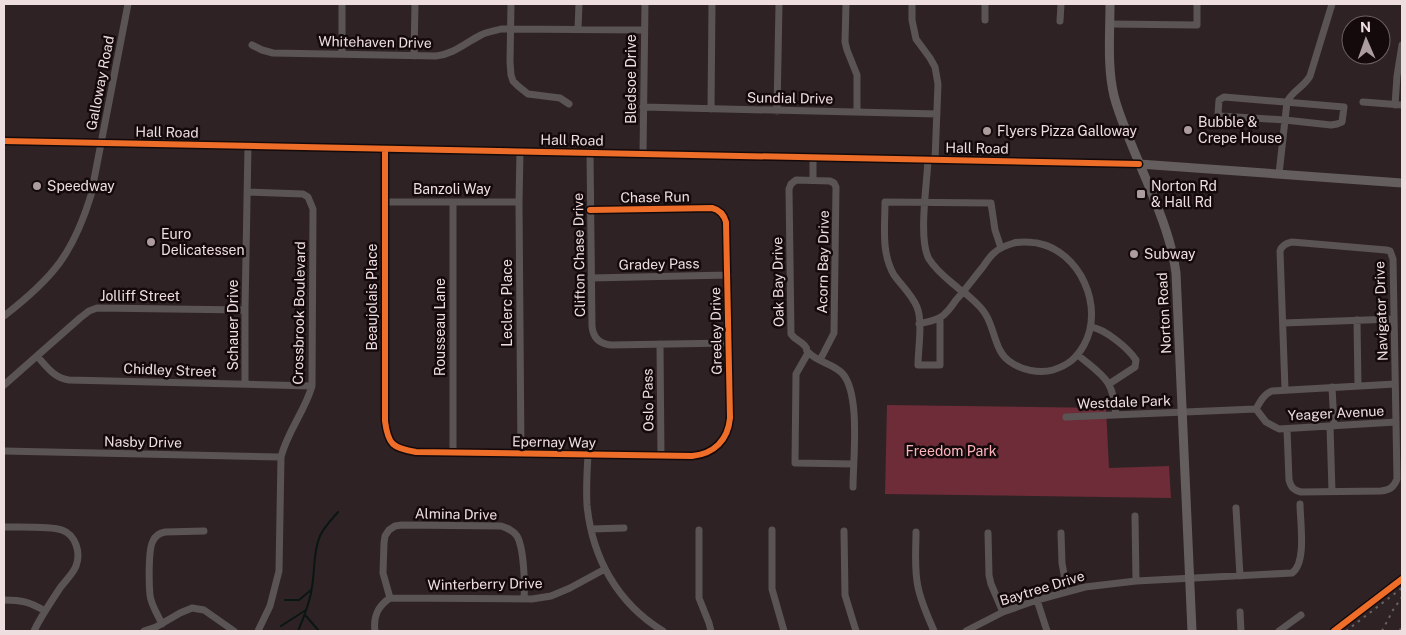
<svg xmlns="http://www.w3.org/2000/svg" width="1406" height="635" viewBox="0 0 1406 635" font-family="'Public Sans',sans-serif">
  <rect width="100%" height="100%" fill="#2f2224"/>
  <!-- green -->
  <path fill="#6d2c38" d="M887,405L1106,408L1109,468L1169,466L1171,498L885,494Z"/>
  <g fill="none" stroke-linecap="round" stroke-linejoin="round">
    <!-- stream -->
    <path stroke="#091614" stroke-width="2" d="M285,600H299L311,590
      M306,616L319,631
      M281,626L306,610
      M298,631C304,617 310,602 312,587C315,571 313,551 320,536C324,527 332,519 338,512"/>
    <!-- minor -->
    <path stroke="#5a5455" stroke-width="7" d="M511,4L510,62L511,75L513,81L518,86L528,94L560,98L569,104
      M846,4L845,42L847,50L857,75V112
      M912,4V20L916,39L930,58L935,67L938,84L935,160
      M985,20V4
      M1060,21L1061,4
      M1110,24L1197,25V4
      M578,29L579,4
      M252,45L262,50L273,53L436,56C454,54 465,43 481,35C487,32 494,31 501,29L644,30
      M342,54V4
      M414,56L415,4
      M1224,97L1344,107L1342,122L1337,124L1331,125L1285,120L1221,116L1218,114L1219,100Z
      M1363,102L1402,105
      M1395,105L1397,76L1402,45
      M643,107L937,114
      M711,109L712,4
      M777,111L779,4
      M4,141L1139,164
      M385,149V421C388,445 393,448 416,452L692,456C714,454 728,440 730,418L726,222C724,215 720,210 712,208L590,210
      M520,152L519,202L521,454
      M590,153L592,326C593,338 600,344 611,345L729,343
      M643,154L645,4
      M1279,174L1287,102C1292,91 1304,87 1310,76L1332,4
      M813,180V157
      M247,192L303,194L308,197L313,209L312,386C305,411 287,432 281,457L279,571L270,606L258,631
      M385,202H519
      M591,278L728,275
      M4,316C53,278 73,254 91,195L128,4
      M940,318V365H918C918,349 923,322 917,307C912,295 901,285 894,275C881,253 885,226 885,202L991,203L995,230L1001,248
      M1357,320L1358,386
      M1283,323L1394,319
      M919,324C926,322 935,321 941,317C947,313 952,306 956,300C965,290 973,279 982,268C986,263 989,257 994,253C999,248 1007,245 1014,243C1022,241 1029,242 1037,243C1080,251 1105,307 1084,345C1076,359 1068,365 1053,370C1039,374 1021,370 1009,361C995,351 995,330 986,315C981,306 973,300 965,293L959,289C949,280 937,272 929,259C918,240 927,184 928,160
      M1091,327C1105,329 1128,348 1136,360L1135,367L1109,384
      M660,344L661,456
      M808,353L796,374L795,463L853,464
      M1078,355C1088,364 1101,372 1108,383C1114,393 1115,405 1116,415
      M37,356C46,366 54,378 69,380L312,386
      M820,360L834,333L836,187L834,183L830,181L796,180L791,184L789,189L791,334C795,340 801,341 805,346C809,351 804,349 809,353C818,362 833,364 842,373C861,393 853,460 853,487
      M245,384V310L248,146
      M4,385L80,318L89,311L97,308L245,310
      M1332,387L1334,425
      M1285,389L1280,251C1282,245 1286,243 1292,242L1386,250L1390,251L1393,259L1397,479C1394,487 1390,490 1381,491L1301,492C1293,490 1291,487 1289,480L1287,429
      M1256,409C1260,402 1264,394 1272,391L1395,384
      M1256,409L1266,422L1279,429L1396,422
      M1066,417L1256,409
      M1330,426L1332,491
      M4,451L281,457
      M453,453V202
      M588,455C587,471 586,488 587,505C592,557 617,603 663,631
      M1236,508L1240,576
      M1135,516L1136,581
      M4,527C17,527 51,526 62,530C76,535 81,553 76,566C73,574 65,581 60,588C51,602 41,616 34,631
      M591,529L624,528
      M699,530V598L709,623L711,631
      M772,530V589L784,631
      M844,531L845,595L856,631
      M916,532C916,550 914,569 918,587C921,602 928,617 934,631
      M988,533L989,575L991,584L1003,612
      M1061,533L1062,563L1067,591
      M390,598L383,573L384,543L385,536L389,530L395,526L402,525L501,526C507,528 513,530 517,536C524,548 525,584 524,599
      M390,598L532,599L551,596L570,588L605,569
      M4,600C22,600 30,602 45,611
      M1037,600L1047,631
      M1240,612L1241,631
      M162,624C158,615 151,605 150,595C149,585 148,549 153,541C155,536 160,533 165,532L204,531
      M144,631L156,627L180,613L192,608L204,610L234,631
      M375,631C373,616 378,606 390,598
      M966,631L1003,612L1037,600L1085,587L1136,581L1292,573C1307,563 1300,521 1300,504
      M1279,631L1301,615"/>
    <!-- major -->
    <path stroke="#655e5f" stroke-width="9" d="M1110,4C1110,34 1107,66 1114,96C1117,107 1121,118 1125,128C1142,174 1170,225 1176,273L1192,631
      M1139,164L1402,183"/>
    <!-- rail -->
    <path stroke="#696263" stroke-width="2" stroke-dasharray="2.5 5" stroke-linecap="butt" d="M1346,631L1402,588
      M1382,631L1393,610L1402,597
      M1400,631L1402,624"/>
    <!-- cycleway casing -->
    <g stroke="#140a0b" stroke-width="9">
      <path id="cycleway" d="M4,141L1139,164
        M385,149V421C388,445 393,448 416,452L692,456C714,454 728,440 730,418L726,222C724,215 720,210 712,208L590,210
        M1334,631L1402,579"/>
    </g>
    <!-- cycleway -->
    <use href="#cycleway" stroke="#ee6e29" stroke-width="6"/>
  </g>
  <!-- markers -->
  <g fill="#ac9c9e" stroke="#140a0b" stroke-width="2">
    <circle cx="1188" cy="130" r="5"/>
    <circle cx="987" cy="131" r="5"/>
    <circle cx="37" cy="186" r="5"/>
    <rect x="1136" y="189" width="10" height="10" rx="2.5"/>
    <circle cx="151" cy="242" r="5"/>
    <circle cx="1134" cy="254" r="5"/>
  </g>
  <g text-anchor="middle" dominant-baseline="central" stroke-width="5" stroke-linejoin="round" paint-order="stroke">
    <!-- street labels -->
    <g font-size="14" fill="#efdee0" stroke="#140a0b">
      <text transform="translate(375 42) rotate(1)">Whitehaven Drive</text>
      <text transform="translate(631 79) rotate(-90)">Bledsoe Drive</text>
      <text transform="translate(100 83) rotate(-79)">Galloway Road</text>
      <text transform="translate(790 98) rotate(1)">Sundial Drive</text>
      <text transform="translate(167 132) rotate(1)">Hall Road</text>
      <text transform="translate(572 140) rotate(1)">Hall Road</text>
      <text transform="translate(977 148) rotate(1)">Hall Road</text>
      <text x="452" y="189">Banzoli Way</text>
      <text transform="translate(655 197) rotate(-1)">Chase Run</text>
      <text transform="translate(579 255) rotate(-91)">Clifton Chase Drive</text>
      <text transform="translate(823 262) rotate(-89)">Acorn Bay Drive</text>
      <text transform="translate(659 264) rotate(-1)">Gradey Pass</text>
      <text transform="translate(778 282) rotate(-91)">Oak Bay Drive</text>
      <text x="140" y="296">Jolliff Street</text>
      <text transform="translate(372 297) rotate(-90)">Beaujolais Place</text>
      <text transform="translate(507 303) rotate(-90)">Leclerc Place</text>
      <text transform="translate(1381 311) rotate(-92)">Navigator Drive</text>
      <text transform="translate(299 313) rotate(-89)">Crossbrook Boulevard</text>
      <text transform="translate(1164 313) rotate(-93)">Norton Road</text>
      <text transform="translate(233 325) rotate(-90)">Schauer Drive</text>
      <text transform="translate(440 327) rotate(-90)">Rousseau Lane</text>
      <text transform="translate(716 331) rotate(-91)">Greeley Drive</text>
      <text transform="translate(170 370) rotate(2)">Chidley Street</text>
      <text transform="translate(648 400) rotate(-91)">Oslo Pass</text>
      <text transform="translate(1124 402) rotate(-2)">Westdale Park</text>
      <text transform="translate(1336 413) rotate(-3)">Yeager Avenue</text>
      <text transform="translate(143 442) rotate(1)">Nasby Drive</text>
      <text transform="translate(554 442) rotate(1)">Epernay Way</text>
      <text transform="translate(456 514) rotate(1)">Almina Drive</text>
      <text transform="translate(485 584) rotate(-1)">Winterberry Drive</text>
      <text transform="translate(1042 588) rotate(-17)">Baytree Drive</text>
    </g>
    <!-- poi labels -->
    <g font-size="14" fill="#efdee0" stroke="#140a0b" text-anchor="start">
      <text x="1198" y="122">Bubble &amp;<tspan x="1198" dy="16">Crepe House</tspan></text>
      <text x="997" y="131">Flyers Pizza Galloway</text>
      <text x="47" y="186">Speedway</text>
      <text x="1151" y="186">Norton Rd<tspan x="1151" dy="16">&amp; Hall Rd</tspan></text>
      <text x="161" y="234">Euro<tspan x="161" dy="16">Delicatessen</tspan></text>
      <text x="1144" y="254">Subway</text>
    </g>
    <!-- park labels -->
    <g font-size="14" fill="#ffb4bd" stroke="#140a0b">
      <text x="951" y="451">Freedom Park</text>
    </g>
  </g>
  <!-- border -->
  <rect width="1406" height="635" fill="none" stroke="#efdee0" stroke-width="10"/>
  <!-- north arrow -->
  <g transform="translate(1366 40) rotate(358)"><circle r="24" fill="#140a0b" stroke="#6c5f60"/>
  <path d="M0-4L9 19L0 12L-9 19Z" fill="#ac9c9e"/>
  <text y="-8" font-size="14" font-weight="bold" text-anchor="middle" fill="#efdee0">N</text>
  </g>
</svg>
